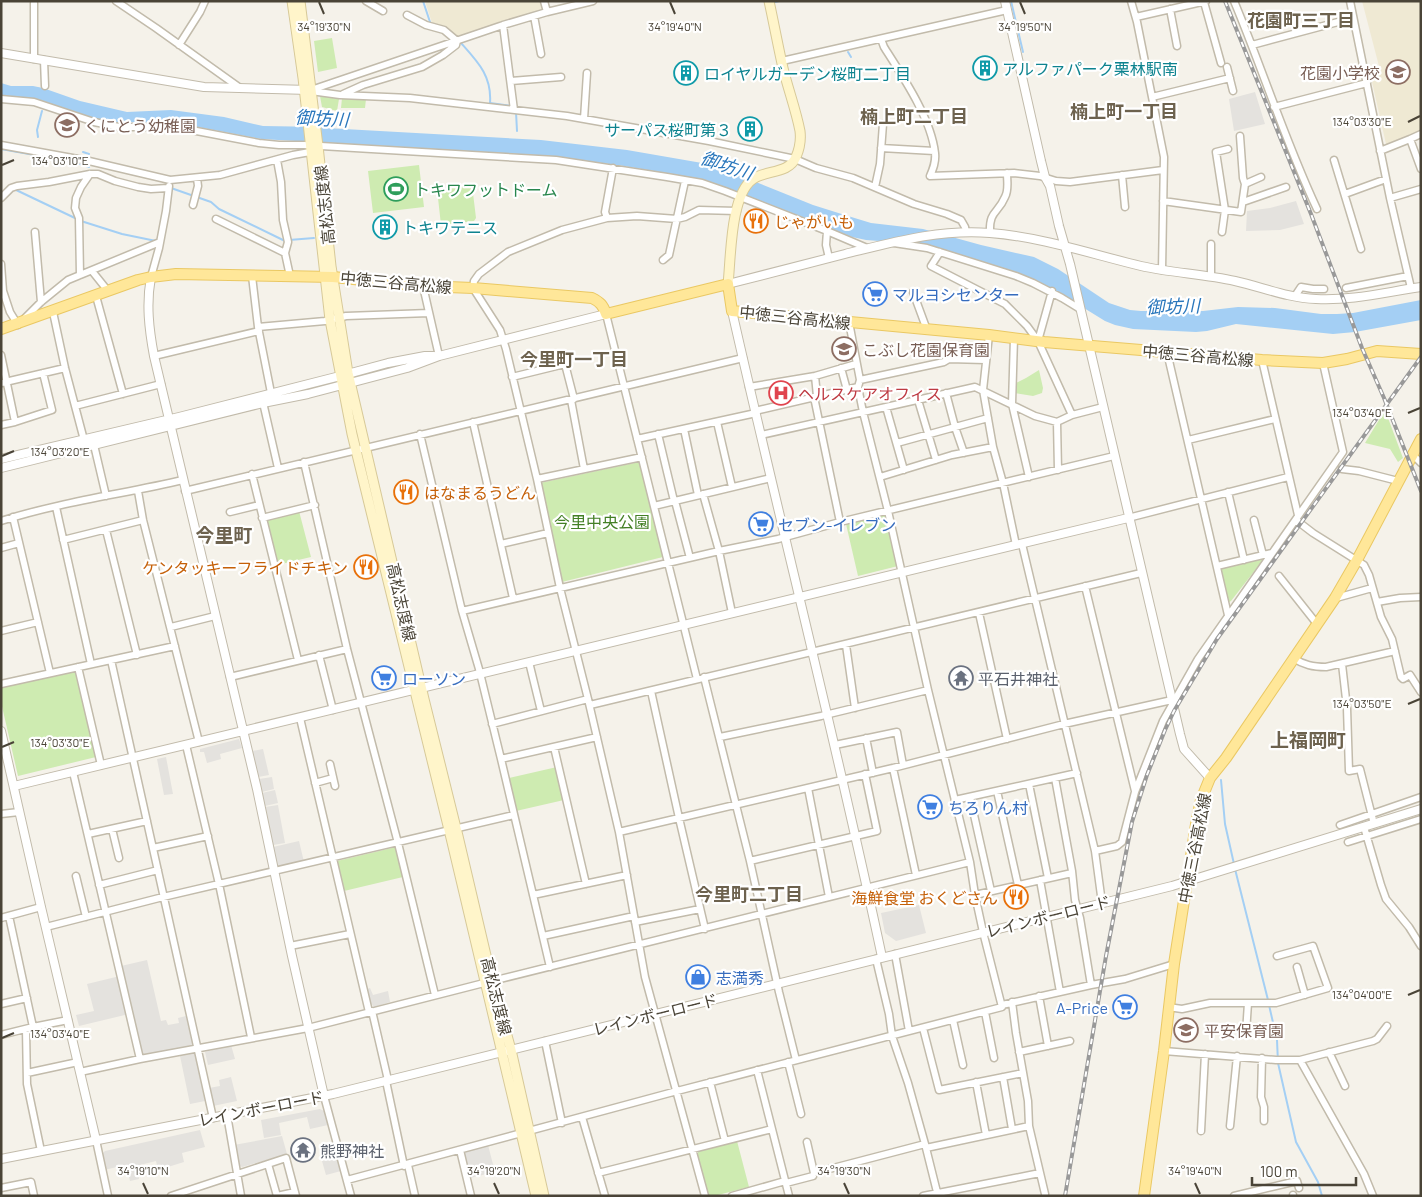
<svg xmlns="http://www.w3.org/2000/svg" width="1422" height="1197" viewBox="0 0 1422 1197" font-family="Barlow,'Noto Sans JP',sans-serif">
  <rect width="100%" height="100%" fill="#f5f2ea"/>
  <!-- education -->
  <path fill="#efe9d3" d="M425,1H541L544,9L459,37L446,28L432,23Z
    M1362,1H1421V130L1388,145L1386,144L1370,73L1380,70Z"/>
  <!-- green -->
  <path fill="#ceebb1" d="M332,38L337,68L318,72L314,41Z
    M320,96L339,99L337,111L322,107Z
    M342,98L366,99L365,108H341Z
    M419,165L424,207L373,213L368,171Z
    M472,185L476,218L474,221L441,225L437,189Z
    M1039,370L1043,388L1042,393L1033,396L1014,393V384L1026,378Z
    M1385,410L1403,458L1398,462L1390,449L1365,443Z
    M639,462L663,557L562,582L540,483Z
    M299,511L311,557L277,565L265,520Z
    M886,515L898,566L858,576L846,524Z
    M1262,558L1263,560L1231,601L1229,602L1220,568Z
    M76,670L96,757L18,776L1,702V687Z
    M557,767L564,800L516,811L509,778Z
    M396,847L403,877L344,891L337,861Z
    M737,1141L749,1187L714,1196L708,1195L697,1154L699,1151Z"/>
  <!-- parking -->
  <path fill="#e4e2de" d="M1255,92L1265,124L1234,131L1229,99Z
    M1296,201L1304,224L1280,230L1246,231L1247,211L1270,208Z
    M239,739L242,748L220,754L221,759L207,763L204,752H200V749Z
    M263,749L269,775L258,777L252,751Z
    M166,757L173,794L164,795L157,759Z
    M272,777L274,789L262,792L259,779Z
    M275,790L278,803L265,806L262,793Z
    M278,805L285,843L273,845L265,807Z
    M299,841L304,862L277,869L273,847Z
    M919,905L926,933L896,941L885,933L881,913Z
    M147,960L161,1021L166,1020L168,1025L179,1023L178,1018L186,1016L193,1046L142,1057L121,966Z
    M120,976L129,1014L79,1026L76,1015L94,1011L87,984Z
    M370,988L373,995L388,991L390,1002L374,1007L369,1001L367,989Z
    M231,1045L235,1059L208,1065L205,1052Z
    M195,1053L205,1101L190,1104L180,1056Z
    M231,1077L237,1101L213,1106L209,1088L220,1086L219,1080Z
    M320,1109L324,1111L328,1125L310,1129L307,1117L279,1123L281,1135L264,1138L261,1120Z
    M200,1130L205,1147L182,1153L184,1162L158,1170L156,1161L136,1166L139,1179L130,1181L126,1165L104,1170L101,1155L105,1151Z
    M282,1136L287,1154L242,1167L238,1165L234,1145Z
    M488,1145L495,1172L470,1178L464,1153L465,1151Z
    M337,1157L341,1171L326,1175L322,1161Z"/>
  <!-- water -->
  <path fill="#a4cff4" d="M1,83L11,86H33L43,88L80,101L127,112L171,110L224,117L263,126L324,127L326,128L541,140L627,150L702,163L741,176L813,205L848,216L871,223L923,229L981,245L1034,257L1058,269L1109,303L1130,310L1141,311H1203L1238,307L1275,308L1321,314H1337L1353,313L1421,300V320L1355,332L1333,334L1236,324L1207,331L1196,332L1133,329L1115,325L1105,321L1058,292L1023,276L892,242L866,240L852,237L735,191L700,179L624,166L587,161L517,154L261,139L187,125L157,123L116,122L103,120L1,97Z"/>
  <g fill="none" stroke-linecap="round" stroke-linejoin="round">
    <!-- stream -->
    <path stroke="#a4cff4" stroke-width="2" d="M423,1L431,25
      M1011,1L1023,52
      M775,2L779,1
      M461,43C478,62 492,76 490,103L512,106
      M848,52L851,57
      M516,112L517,131
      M38,137L37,130L42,111
      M1,149L74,162L89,167V166
      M83,152L89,154
      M171,188L211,202L219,209L285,241
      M14,189L77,219
      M81,221L122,234L156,241
      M289,240L314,238
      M1221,780L1225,824L1234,864
      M1235,869L1268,1000
      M1269,1005L1277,1040L1278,1063L1296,1142L1318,1182L1322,1196"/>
    <!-- minor casing -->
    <g stroke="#c2bbab" stroke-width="9">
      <path id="minor" d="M116,1L156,28L240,88
        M366,1L383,11
        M544,1L547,12
        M1131,1L1137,22L1164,157L1162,270
        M1234,1C1263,70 1285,141 1317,209
        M1350,1L1390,198L1411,288
        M1204,2L1221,63
        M34,3V59
        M1170,9L1177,46
        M534,16L541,54
        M1136,17L1206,1
        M503,25L514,110
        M881,39L884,47C903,77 931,118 935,153C936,162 933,169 930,176L1014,173L1040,176L1056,181L1070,182L1163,170
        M179,45L200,12L205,1
        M1252,45L1353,18
        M44,60L45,86
        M782,61L1007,10
        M1227,67L1233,91
        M511,81L561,77
        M311,90L318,92L340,95L410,98L567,116L709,141L795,159L816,168L853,178L914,204L947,214L961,220L965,227L966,232
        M311,90L503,25L547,12L593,1
        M343,94L363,85L422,67L443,55L456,45L457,41L444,30L426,25L407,15
        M1152,97L1230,78
        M1,99L34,102L94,122L119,127H162L186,129L259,143L279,145H304L556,160L667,177L702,183L725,191L827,231L867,248
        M1274,107L1367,83
        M584,119L587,73
        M1410,139L1421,169
        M1,145L89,161L170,180L220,175L293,155L310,152
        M881,148L934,151
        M1380,151L1410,139L1421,134
        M277,160L281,182L283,220L288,242L285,253L290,276
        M1334,160L1361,249
        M1122,175L1125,207
        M1245,184L1261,177
        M875,187L880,164L883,124
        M1345,194L1386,179
        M1,198L11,188L17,186L49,182L90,174H98L115,181L138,187L151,189L168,188
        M1390,198L1421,189
        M1163,201L1241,212L1245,184L1243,178L1240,136
        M1243,202L1286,187
        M193,205L198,186L197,178
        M607,218L605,212L613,168
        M216,219L285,253
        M827,231L826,245L829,258
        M35,232L41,302
        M1222,232L1225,210L1216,152L1228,149
        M990,233C989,210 998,214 1005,197C1009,190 1007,182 1007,173
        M894,243L927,248L1016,276L1033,283L1062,298L1080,309
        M940,252L931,266L1005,304L1027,326L1038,341L1072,415
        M663,260L669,255L685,181
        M1,264L3,291L10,312L18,325L41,302L68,280L160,242
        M92,271L108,291
        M80,275L79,218L75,208L76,198L81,187L90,174
        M252,276L258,327L272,398
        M1211,276V244
        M151,277L159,248L166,211L169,186
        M423,286L439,356
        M1346,288L1408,276
        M913,292L927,330
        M96,296L123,394
        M1295,296L1301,287L1313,289H1324
        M53,312L65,368L84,440
        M606,314L697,679
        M258,327L325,321L346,316L429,313
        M989,335L983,390L993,447L1003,483L1016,545
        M1014,338L1012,404L1029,477
        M1038,341L1052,291
        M1167,352L1228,615
        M1,355L15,422
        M154,356L259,331
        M1262,360L1298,515
        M841,368L847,390
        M815,376L817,396
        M512,377L565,364L574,399
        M860,380L944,362L949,359L985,360
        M1,383L65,368
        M749,387L815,376L856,364
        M946,393L955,427L964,453
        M814,397L840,522
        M262,398L278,468
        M571,400L584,469
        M918,400L936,460
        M75,406L161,384
        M886,407L904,470
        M755,411L858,387
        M473,422L513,598
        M717,422L732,487
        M1057,422L1058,470
        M1,425L15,422L52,410L43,373
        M684,429L698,495
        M420,434L462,611L479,669L501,759L550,967
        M658,434L674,501
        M761,435L975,387L1035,416L1057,422L1072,415L1103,407
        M637,439L756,413
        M1188,440L1275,419
        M897,443L988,418
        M94,445L106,496
        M1412,454L1421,463
        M304,462L347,649L398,843L435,995
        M1342,469L1359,471L1398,481
        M252,474L298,660
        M880,477L952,455L993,447
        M537,479L642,457
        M138,491L143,520L199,742
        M185,491L743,358
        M1228,492L1244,560
        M703,494L719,551L732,613
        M675,501L690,558
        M654,506L771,478
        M56,507L91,664
        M230,512L259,505
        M13,517L50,673
        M262,518L315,505
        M1128,518L1288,477
        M1254,520L1263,555
        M1296,520L1313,533L1364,565L1369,575L1381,617L1392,639L1401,677L1403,679L1410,675L1421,692
        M1,521C60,502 123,494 183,480
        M106,530L137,655
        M63,540L143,520
        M501,544L548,533
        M1022,544L1095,851L1102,903
        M1,548L19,543
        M1217,566L1272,553
        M1279,576L1317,624
        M1085,586L1135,791
        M1336,598L1372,588
        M1377,602L1400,598L1421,597
        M462,611L719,551L778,539L840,522L1114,456
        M979,613L1007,739
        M171,627L215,616
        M1,631L38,622
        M846,645L855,708
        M319,655L333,710
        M1293,658C1304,665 1313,667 1326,667L1395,651
        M111,660L213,1118
        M529,662L541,711
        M1342,664L1347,708L1349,771L1360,769L1374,824
        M78,667L101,765
        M230,677L347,649
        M704,677L750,861L779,992L796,1060
        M1,684L175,646
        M651,691L679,818L705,929
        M590,705L1141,573
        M300,718L369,1012
        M492,724L588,699
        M720,737L821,716L928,690
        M866,738L873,773
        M186,745L219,884L251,1037
        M835,745L897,732L903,765
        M554,747L586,884
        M501,759L597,737
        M330,764L335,786
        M893,768L916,875
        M73,772L140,1059
        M1055,778L1072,871L1075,900L1080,918L1091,985
        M315,783L333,778
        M1029,784L1048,878
        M808,788L829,897
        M997,791L1018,885
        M970,797L991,891
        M955,800L1077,773
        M1,814L19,812
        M1340,825L1421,797
        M1364,827L1381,885L1386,899L1409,927L1421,946
        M112,829L119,858
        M619,832L893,768L1064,724L1172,700
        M88,834L147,821
        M1348,842L1421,819
        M153,848L208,836
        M1095,851L1117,846L1122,842L1135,792L1163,721L1198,659L1343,452L1323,363
        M750,861L877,831L865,774
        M76,876L86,917
        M1040,880L1060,992
        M99,885L158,870
        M533,895L627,875
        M975,895L1072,873
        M9,916L33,1027
        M1,918L41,907
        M635,922L700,909
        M46,927L163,897L514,815
        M543,936L634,916
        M290,946L350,934
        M895,954L909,1031
        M876,959L889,1014L892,1036L908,1083L925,1144L938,1196
        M1297,967L1305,995
        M492,981L970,862
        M1039,996L1048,1046
        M1012,1002L1016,1033L1028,1101L1029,1126L1045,1194
        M1,1004L27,998
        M1002,1005L1091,985L1125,979L1174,964
        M1168,1007L1182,1009L1210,1003H1276L1328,988L1313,946L1277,956
        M372,1011L388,1080
        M985,1012L994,1058
        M953,1020L963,1065
        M923,1028L939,1090L1023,1073
        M26,1029L27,1084L41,1151
        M1246,1033L1248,1003
        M1,1035L33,1027L68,1020
        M545,1041L562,1123
        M1164,1051L1276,1060H1300L1373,1041L1377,1039L1387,1026
        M1019,1052L1070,1041
        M1329,1052L1345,1086
        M1262,1058L1261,1097L1264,1107V1121
        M1300,1060L1364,1174L1373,1196
        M788,1062L801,1114
        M757,1070L789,1196
        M80,1072L140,1059L308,1028L484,983
        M27,1073L78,1062
        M1003,1077L1012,1129
        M386,1081L404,1166
        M710,1082L725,1141
        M976,1082L986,1135
        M324,1096L351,1196
        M227,1115L241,1196
        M582,1117L605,1196
        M1230,1126L1237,1056
        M1201,1131L1205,1054
        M96,1140L108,1196
        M926,1148L1029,1126
        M460,1150L471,1196
        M268,1164L277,1196
        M408,1165L415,1196
        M598,1173L772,1129
        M814,1173L925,1144
        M347,1180L677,1091L1002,1007L983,932L975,895L970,862L928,690L888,511L863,412L858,387L860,380L849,322
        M786,1183L813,1176L814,1173L807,1142
        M1,1188L31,1182L34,1196
        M1293,1195V1196
        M171,1196L286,1158L296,1196
        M277,1196L295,1192
        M705,1196L645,977L619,832L588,699L560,588L537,479L506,349L500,330L473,288L474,281L479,274L508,252L562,230L607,218L637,216L677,219L685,217L699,210L737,211
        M732,1196L785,1181
        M923,1196L1040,1173
        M1234,1196L1297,1181L1299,1188"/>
    </g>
    <!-- tertiary casing -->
    <g stroke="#c2bbab" stroke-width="10">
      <path id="tertiary" d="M1005,1L1041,161L1045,177L1050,186L1059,226L1070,264L1180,734L1184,749L1210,778
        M1,53L204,87L309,90
        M151,277C146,304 149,329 154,356L257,789L292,956L324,1096
        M728,284C767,274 806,264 845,254C894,242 939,229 990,233C1042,237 1091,254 1141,266C1172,273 1204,274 1235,281C1262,287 1288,298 1316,299C1351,301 1386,292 1421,287
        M732,311C781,527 836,741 882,957
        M1,459L179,417L340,376L388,363L425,356H434
        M1,468L263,403L308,394L407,368L439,356L606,314
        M1,731L41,907L96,1140
        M14,786L1128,518
        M1,1159L333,1094L1172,886L1421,809"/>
    </g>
    <!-- secondary casing -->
    <g stroke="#d7c998" stroke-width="11">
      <path id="secondary" d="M292,1L303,78L330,320L352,434L451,838L536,1196
        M300,1L318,146L331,266L348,373L424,699L458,836L492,981L511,1050L544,1196
        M728,284C731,258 730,195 753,179C766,170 789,174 796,157C799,150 801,139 800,131C796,110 788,89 783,68C778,46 774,24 769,1"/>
    </g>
    <!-- primary casing -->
    <g stroke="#eac863" stroke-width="12">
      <path id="primary" d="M1,329L138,280L151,277L176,274L333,277L423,286L473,288L592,298C600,302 603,305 606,314L728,284L732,311L989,335L1044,342L1262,360L1323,363L1347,359L1377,351L1421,354
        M1144,1196L1164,1051L1174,964L1197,818L1201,800L1210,778L1226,758L1335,598L1357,560L1421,439"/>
    </g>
    <!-- minor -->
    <use href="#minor" stroke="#fff" stroke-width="6"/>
    <!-- tertiary -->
    <use href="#tertiary" stroke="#fff" stroke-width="8"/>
    <!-- secondary -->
    <use href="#secondary" stroke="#fff5ca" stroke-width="9"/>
    <!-- primary -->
    <use href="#primary" stroke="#ffe799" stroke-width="10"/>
    <!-- rail casing -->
    <g stroke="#999" stroke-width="4">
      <path id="rail" d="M1225,1L1311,214L1362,348L1384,398L1421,491
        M1065,1196L1106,956L1132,822L1147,775L1165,730L1174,711L1217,639L1421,357"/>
    </g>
    <!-- rail -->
    <use href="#rail" stroke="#fff" stroke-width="2" stroke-dasharray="5.5" stroke-linecap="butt"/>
  </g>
  <!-- ticks -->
  <path fill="none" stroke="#4a4437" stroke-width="2" d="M319,2L324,14M670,2L675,14M1020,2L1025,14M1408,122L1420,116M2,165L14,160M1408,413L1420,408M2,456L14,451M1408,704L1420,699M2,747L14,742M1408,995L1420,990M2,1038L14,1033M143,1183L148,1194M494,1183L499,1194M844,1183L849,1194M1195,1183L1200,1194"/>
  <!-- icons -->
  <defs>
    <g id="building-ring" transform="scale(1.25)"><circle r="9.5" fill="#fff" stroke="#0f9aa8" stroke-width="1.5"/><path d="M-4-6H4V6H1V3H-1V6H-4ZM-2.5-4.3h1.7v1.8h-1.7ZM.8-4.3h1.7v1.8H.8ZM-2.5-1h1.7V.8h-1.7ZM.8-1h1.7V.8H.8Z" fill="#0f9aa8"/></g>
    <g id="school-ring" transform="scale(1.25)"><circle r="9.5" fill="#fff" stroke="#8d6e63" stroke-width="1.5"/><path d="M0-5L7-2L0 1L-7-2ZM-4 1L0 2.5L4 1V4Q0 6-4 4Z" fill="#8d6e63"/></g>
    <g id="stadium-ring" transform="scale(1.25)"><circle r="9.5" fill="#fff" stroke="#2e9e5b" stroke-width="1.5"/><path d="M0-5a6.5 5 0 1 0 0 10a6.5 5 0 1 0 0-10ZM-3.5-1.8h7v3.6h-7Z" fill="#2e9e5b"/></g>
    <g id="restaurant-ring" transform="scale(1.25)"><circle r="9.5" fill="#fff" stroke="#e8710a" stroke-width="1.5"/><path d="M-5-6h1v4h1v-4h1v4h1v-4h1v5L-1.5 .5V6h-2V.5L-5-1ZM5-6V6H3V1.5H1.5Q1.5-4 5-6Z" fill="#e8710a"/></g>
    <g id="supermarket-ring" transform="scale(1.25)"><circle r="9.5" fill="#fff" stroke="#3f7fe0" stroke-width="1.5"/><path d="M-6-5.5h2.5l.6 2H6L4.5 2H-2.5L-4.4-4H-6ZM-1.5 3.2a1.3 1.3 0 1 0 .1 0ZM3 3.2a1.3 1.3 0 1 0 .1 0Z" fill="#3f7fe0"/></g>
    <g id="hospital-ring" transform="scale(1.25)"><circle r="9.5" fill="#fff" stroke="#e0444e" stroke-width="1.5"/><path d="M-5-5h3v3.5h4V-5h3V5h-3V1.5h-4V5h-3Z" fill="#e0444e"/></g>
    <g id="temple-ring" transform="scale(1.25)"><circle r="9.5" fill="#fff" stroke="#6b7280" stroke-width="1.5"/><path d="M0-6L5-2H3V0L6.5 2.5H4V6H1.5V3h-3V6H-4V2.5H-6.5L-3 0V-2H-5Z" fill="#6b7280"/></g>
    <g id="shop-ring" transform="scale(1.25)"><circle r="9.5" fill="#fff" stroke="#3f7fe0" stroke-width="1.5"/><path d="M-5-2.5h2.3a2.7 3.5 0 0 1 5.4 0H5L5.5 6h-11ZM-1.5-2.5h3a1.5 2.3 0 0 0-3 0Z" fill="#3f7fe0"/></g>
  </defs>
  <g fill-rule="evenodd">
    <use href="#building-ring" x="985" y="68"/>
    <use href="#school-ring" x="1398" y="72"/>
    <use href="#building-ring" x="686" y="73"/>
    <use href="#school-ring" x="67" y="125"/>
    <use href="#building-ring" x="750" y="129"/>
    <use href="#stadium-ring" x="396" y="189"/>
    <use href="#restaurant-ring" x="756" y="221"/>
    <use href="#building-ring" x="385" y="227"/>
    <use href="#supermarket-ring" x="875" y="294"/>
    <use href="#school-ring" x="844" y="349"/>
    <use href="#hospital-ring" x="781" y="393"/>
    <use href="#restaurant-ring" x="406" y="492"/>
    <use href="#supermarket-ring" x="761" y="524"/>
    <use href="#restaurant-ring" x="366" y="567"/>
    <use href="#supermarket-ring" x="384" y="678"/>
    <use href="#temple-ring" x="961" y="678"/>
    <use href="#supermarket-ring" x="930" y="807"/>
    <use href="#restaurant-ring" x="1016" y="897"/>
    <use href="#shop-ring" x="698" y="977"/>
    <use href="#supermarket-ring" x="1125" y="1007"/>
    <use href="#school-ring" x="1186" y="1030"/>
    <use href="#temple-ring" x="303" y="1150"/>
  </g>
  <g text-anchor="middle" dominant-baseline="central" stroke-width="4.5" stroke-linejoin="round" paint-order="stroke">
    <!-- culture labels -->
    <g font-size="16" fill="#0d838f" stroke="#fff" text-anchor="start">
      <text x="1002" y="68">アルファパーク栗林駅南</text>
      <text x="704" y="73">ロイヤルガーデン桜町二丁目</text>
      <text x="732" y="129" text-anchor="end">サーパス桜町第３</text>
      <text x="402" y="227">トキワテニス</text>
    </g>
    <!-- education labels -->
    <g font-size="16" fill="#785e54" stroke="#fff" text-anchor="start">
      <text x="1380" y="72" text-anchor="end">花園小学校</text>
      <text x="84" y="125">くにとう幼稚園</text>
      <text x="862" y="349">こぶし花園保育園</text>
      <text x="1204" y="1030">平安保育園</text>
    </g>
    <!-- leisure labels -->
    <g font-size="16" fill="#27864d" stroke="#fff" text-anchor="start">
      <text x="414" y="189">トキワフットドーム</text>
    </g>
    <!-- street labels -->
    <g font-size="16" fill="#4a4437" stroke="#fff">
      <text transform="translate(324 205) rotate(-96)">高松志度線</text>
      <text transform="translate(396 282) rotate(5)">中徳三谷高松線</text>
      <text transform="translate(795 317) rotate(6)">中徳三谷高松線</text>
      <text transform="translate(1198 355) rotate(5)">中徳三谷高松線</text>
      <text transform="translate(402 602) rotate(77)">高松志度線</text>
      <text transform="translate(1194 848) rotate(-79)">中徳三谷高松線</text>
      <text transform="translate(1048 916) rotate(-14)">レインボーロード</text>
      <text transform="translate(497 996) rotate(76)">高松志度線</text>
      <text transform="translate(655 1014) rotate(-14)">レインボーロード</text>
      <text transform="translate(261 1108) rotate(-11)">レインボーロード</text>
    </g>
    <!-- food labels -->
    <g font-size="16" fill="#c56008" stroke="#fff" text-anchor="start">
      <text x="774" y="221">じゃがいも</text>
      <text x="424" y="492">はなまるうどん</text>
      <text x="348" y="567" text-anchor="end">ケンタッキーフライドチキン</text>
      <text x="998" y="897" text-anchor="end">海鮮食堂 おくどさん</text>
    </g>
    <!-- shop labels -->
    <g font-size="16" fill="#366cbe" stroke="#fff" text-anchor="start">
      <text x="892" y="294">マルヨシセンター</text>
      <text x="778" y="524">セブン-イレブン</text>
      <text x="402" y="678">ローソン</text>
      <text x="948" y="807">ちろりん村</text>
      <text x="716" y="977">志満秀</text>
      <text x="1108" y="1007" text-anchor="end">A-Price</text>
    </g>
    <!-- health labels -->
    <g font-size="16" fill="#be3a42" stroke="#fff" text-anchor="start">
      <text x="798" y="393">ヘルスケアオフィス</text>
    </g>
    <!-- park labels -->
    <g font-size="16" fill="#448026" stroke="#fff">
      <text x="602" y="521">今里中央公園</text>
    </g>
    <!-- worship labels -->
    <g font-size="16" fill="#5b616d" stroke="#fff" text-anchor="start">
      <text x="978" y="678">平石井神社</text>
      <text x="320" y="1150">熊野神社</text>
    </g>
    <!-- neighbourhood labels -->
    <g font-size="18" font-weight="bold" fill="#6d624e" stroke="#fff">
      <text x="1301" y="20">花園町三丁目</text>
      <text x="1124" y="111">楠上町一丁目</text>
      <text x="914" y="116">楠上町二丁目</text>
      <text x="574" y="359">今里町一丁目</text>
      <text x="749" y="894">今里町二丁目</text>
    </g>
    <!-- water labels -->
    <g font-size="18" font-style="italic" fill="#2a77bc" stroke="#fff">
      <text transform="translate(322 118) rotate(3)">御坊川</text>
      <text transform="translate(727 165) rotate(18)">御坊川</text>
      <text transform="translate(1173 306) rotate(-2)">御坊川</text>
    </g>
    <!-- quarter labels -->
    <g font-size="19" font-weight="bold" fill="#6d624e" stroke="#fff">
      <text x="224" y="534">今里町</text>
      <text x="1308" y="739">上福岡町</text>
    </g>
  </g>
  <g font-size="12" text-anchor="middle" fill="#4a4437" stroke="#fff" stroke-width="4.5" stroke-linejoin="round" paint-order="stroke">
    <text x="1025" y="31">34°19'50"N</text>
    <text x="324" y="31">34°19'30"N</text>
    <text x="675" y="31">34°19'40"N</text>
    <text x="1362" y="126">134°03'30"E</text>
    <text x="60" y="165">134°03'10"E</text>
    <text x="1362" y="417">134°03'40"E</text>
    <text x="60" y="456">134°03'20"E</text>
    <text x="1362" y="708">134°03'50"E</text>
    <text x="60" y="747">134°03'30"E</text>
    <text x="1362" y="999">134°04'00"E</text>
    <text x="60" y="1038">134°03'40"E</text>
    <text x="143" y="1175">34°19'10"N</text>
    <text x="494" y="1175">34°19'20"N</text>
    <text x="844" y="1175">34°19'30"N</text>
    <text x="1195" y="1175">34°19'40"N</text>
  </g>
  <!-- border -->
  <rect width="1422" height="1197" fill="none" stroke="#4a4437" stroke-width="5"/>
  <!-- scale -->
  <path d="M1252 1177v8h104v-8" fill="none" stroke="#4a4437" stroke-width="2.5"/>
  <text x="1260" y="1177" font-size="15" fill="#4a4437" stroke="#ffffff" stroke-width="4" paint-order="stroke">100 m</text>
</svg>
